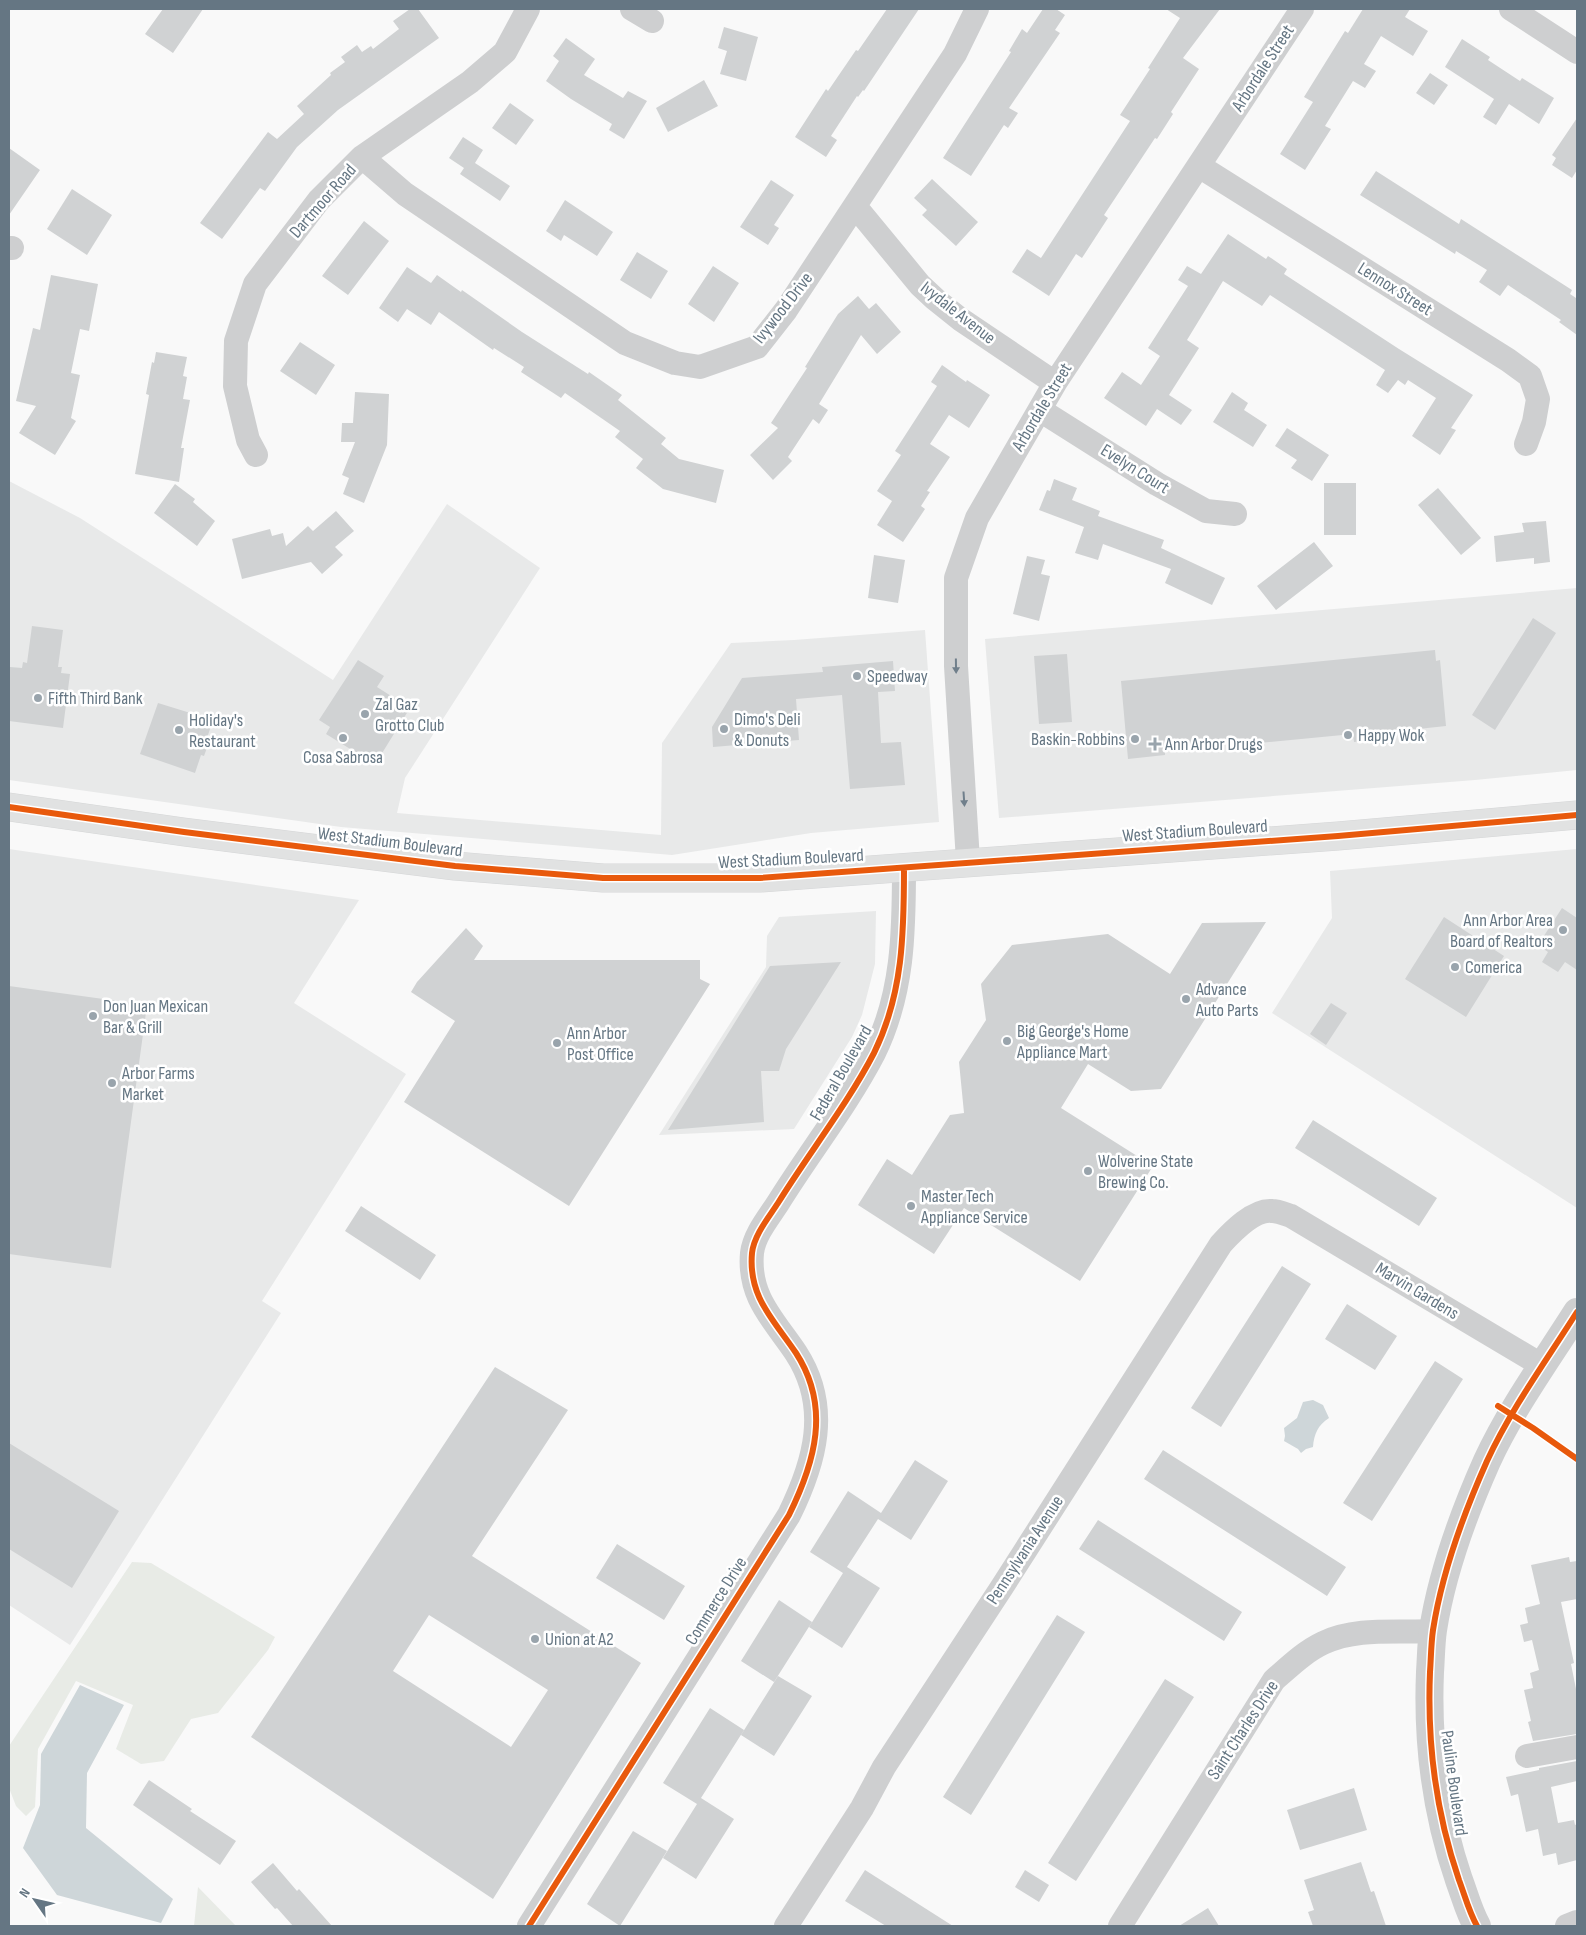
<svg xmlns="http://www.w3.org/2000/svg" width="1586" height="1935" viewBox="0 0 1586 1935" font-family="'Sofia Sans Condensed',sans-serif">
  <rect width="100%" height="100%" fill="#f9f9f9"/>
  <!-- built -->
  <path fill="#e8e9e9" d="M9,481L80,518L333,680L447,504L540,568L405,778L397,813L661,835L662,743L731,643L794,640L925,630L939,822L811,833L672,855L341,827L9,780Z
    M1577,588V770L1475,780L999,818L985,639Z
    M9,849L359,900L294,1003L406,1074L262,1301L281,1313L70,1645L9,1605Z
    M1577,849V1208L1272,1013L1332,918L1330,871Z
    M876,911L875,964L862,1015L852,1037L794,1129L659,1135L766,967L767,936L779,917Z"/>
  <!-- green -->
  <path fill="#e8ebe6" d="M132,1562L151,1563L275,1637L268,1650L218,1713L191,1719L164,1761L141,1764L116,1749L133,1705L76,1681L38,1749L35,1807L26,1816L16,1806L9,1788V1746Z
    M198,1887L236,1926H194Z"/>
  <!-- water -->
  <path fill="#ced6d9" d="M1313,1400L1323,1405L1329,1418C1318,1425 1314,1434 1313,1447L1306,1449L1301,1453L1298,1449L1284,1441L1285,1436L1284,1428L1297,1418L1303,1402Z
    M80,1685L124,1705L87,1773L86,1828L173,1899L161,1923L57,1895L23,1848L40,1805L41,1754Z"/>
  <!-- building -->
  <path fill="#d0d2d3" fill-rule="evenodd" d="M163,9H203L173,53L145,34Z
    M410,9H418L439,38L338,110L297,147L265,191L260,188L222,239L200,223L268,132L277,139L304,114L297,106L331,75L330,73L345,62L341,57L357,45L362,52L371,46L373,49L399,29L393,21Z
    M887,9H919L864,91L863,90L858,97L857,96L831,136L837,140L826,157L795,137L826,89L828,91L856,50L858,51Z
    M1043,9H1056L1065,15L1055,30L1060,33L1009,108L1018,113L1008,128L1004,125L971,176L943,158L1011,52L1009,51L1022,29L1027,33Z
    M1166,9H1220L1183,58L1199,69L1171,112L1173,114L1157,139L1155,138L1104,215L1108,218L1082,258L1076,254L1049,296L1012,272L1027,249L1041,258L1130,121L1120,115L1150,69L1148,68L1180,18Z
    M1363,9H1410L1405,17L1428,31L1413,56L1381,36L1364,64L1376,71L1365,88L1353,81L1325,126L1331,129L1305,170L1280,154L1313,102L1304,97L1345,31L1348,33Z
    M724,27L758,37L746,81L720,74L727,51L718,48Z
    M566,38L595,59L584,75L623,98L628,91L647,101L624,139L609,130L612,124L571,99L546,81L559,61L553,56Z
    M1462,39L1490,57L1488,60L1520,81L1522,78L1554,98L1539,124L1509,104L1496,125L1483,117L1494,99L1445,67Z
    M1430,73L1448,85L1434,105L1416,93Z
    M704,80L718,106L668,132L656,108Z
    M510,103L534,120L516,145L492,128Z
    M1577,118V170L1572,178L1552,165L1556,158L1552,155Z
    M463,137L483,150L475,163L510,186L500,201L460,174L464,168L449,158Z
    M9,148L40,170L9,215Z
    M1376,171L1459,224L1461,219L1572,290L1570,294L1576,298L1577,296V335L1559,322L1561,320L1508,285L1500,296L1479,282L1487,270L1456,251L1455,254L1360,195Z
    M932,179L978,222L956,246L922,215L927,210L914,198Z
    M771,180L794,195L774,225L779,228L768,245L740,227Z
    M72,189L112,215L87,255L47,229Z
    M565,200L613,232L597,256L564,235L561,241L546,231Z
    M364,221L389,241L348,295L322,276Z
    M1228,234L1266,259L1268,256L1287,269L1284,274L1399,349L1473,395L1451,428L1456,430L1440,455L1412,436L1436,398L1408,380L1405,385L1398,380L1388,393L1376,385L1385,370L1270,295L1262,306L1223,281L1187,340L1199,348L1169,395L1192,410L1181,425L1157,409L1146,426L1104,398L1122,372L1141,385L1160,356L1148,348L1188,286L1178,280L1187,266L1201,274Z
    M637,252L668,271L651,299L620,280Z
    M713,266L739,283L714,322L688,304Z
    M407,267L431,283L437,275L461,292L462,290L522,332L588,374L589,372L622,395L618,400L666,438L661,444L679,459L724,470L716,503L663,489L636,468L643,459L615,437L620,431L565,393L561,398L521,372L524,367L494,348L493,350L439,312L431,325L407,309L398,322L379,308Z
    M51,275L98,284L89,331L80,329L71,373L80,375L71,418L76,421L55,455L19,433L36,406L16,401L33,328L40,330Z
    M858,296L869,309L876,303L901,332L877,354L861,335L819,404L828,410L819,424L813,419L788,457L792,461L773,480L750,455L778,428L771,423L807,368L805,367L838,314Z
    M300,342L335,365L316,395L280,371Z
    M156,352L187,357L183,376L187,377L183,399L190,400L181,448H184L179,482L135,474L149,395L146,394L152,362L154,363Z
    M942,365L966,382L967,380L990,395L969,428L949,415L930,444L950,457L927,491L930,492L921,506L925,509L903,542L877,525L892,501L877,491L901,455L895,451L937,386L931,382Z
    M355,392L389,394L387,445L364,503L343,494L349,478L342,475L355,442H341L342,423H353Z
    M1232,392L1248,403L1244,410L1267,425L1253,447L1213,422Z
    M1287,428L1329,455L1312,481L1291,468L1297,460L1275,446Z
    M1054,479L1077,488L1072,500L1100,511L1098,516L1164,540L1161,548L1225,578L1212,605L1165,583L1171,569L1103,544L1098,560L1075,553L1084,527L1039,510L1047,490L1050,491Z
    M1324,483H1356V535H1324Z
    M175,484L195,499L193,502L215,521L197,546L154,513Z
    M1438,488L1481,538L1461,555L1418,505Z
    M336,511L354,531L335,547L343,555L322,574L311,562L242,579L232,539L270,529L272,536L283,533L286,546L308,526L313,531Z
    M1546,521L1550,562L1534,564V558L1496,562L1494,536L1524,532L1522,523Z
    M1314,542L1333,566L1276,610L1257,586Z
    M874,555L905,560L898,603L868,598Z
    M1027,556L1045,560L1041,574L1050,576L1039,621L1013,614Z
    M1533,618L1556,633L1495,730L1472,715Z
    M32,626L63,630L58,667H62L61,673L70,674L63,728L9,721L10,667L22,668L23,662L27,663Z
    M1435,650L1436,661L1440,660L1446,726L1390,732V738L1354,742L1353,734L1227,746V743L1165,748V755L1128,759L1121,681Z
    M1067,654L1072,722L1039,724L1034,656Z
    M358,660L384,676L377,687L410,708L379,758L372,754L368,760L326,734L330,727L319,720Z
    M893,661L895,691L878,692L881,743L901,742L905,785L850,789L842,695L796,699L799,740L713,747L712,727L742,678L823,672L822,667Z
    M158,703L213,720L206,741L209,742L204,756L201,755L195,773L140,754Z
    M1562,908L1577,918V970L1565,962L1558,972L1542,962L1548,952L1538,945Z
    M1444,917L1504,956L1466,1017L1405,979Z
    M1266,922L1161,1089L1131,1091L1088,1064L1061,1108L1153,1166L1080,1281L964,1208L934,1254L858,1205L887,1159L912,1175L950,1115L964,1113L959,1062L986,1020L981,984L1012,945L1108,934L1170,974L1202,923Z
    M466,928L483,946L474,960H700V979L710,984L569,1206L404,1102L455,1021L411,992L417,982Z
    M841,962L786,1049L779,1071H761L764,1122L668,1130L770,966Z
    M9,986L147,1005L111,1268L9,1254Z
    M1331,1003L1347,1013L1326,1045L1310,1034Z
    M1313,1120L1437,1198L1419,1226L1295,1148Z
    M361,1206L436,1255L420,1280L345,1231Z
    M1282,1266L1311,1284L1221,1427L1191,1408Z
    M1347,1304L1397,1336L1375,1370L1325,1339Z
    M1435,1361L1463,1379L1372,1521L1343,1503Z
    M495,1367L568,1410L472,1556L641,1663L493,1899L251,1737ZM429,1615L548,1690L511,1747L393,1671Z
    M9,1443L119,1511L72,1588L9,1549Z
    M1163,1450L1346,1567L1327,1596L1144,1479Z
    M915,1460L948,1481L911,1540L878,1519L847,1567L880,1588L842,1648L809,1627L843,1573L810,1552L848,1491L881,1513Z
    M1098,1520L1242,1612L1224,1641L1079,1549Z
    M617,1544L685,1586L664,1620L596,1578Z
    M1569,1557L1570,1562L1577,1561V1599L1561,1602L1574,1663L1571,1664L1577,1694V1734L1533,1741L1528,1722L1531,1721L1524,1690L1533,1688L1530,1673L1539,1670L1532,1640L1524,1642L1520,1625L1528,1623L1525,1608L1540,1604L1531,1565Z
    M779,1600L812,1622L774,1682L741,1661Z
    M1057,1615L1085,1632L971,1815L943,1797Z
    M778,1676L812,1696L774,1756L741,1735Z
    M1165,1679L1194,1697L1076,1881L1048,1863Z
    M710,1708L744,1730L701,1798L734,1819L696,1879L663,1858L697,1804L663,1783Z
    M1577,1761V1781L1551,1787L1558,1823L1574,1820L1575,1825L1577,1824V1860L1558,1865L1556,1853L1543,1856L1538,1829L1526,1832L1518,1794L1511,1796L1506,1777L1539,1770V1768Z
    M149,1780L192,1809L190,1811L236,1841L220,1865L133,1805Z
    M1354,1788L1367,1830L1300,1850L1287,1810Z
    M633,1831L667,1851L620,1926L587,1904Z
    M1361,1862L1371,1892L1374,1891L1386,1926H1313L1308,1912L1314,1910L1304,1880Z
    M273,1863L297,1891L299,1889L332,1926H293L277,1908L275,1909L251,1882Z
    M865,1870L953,1926H886L845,1901Z
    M1025,1870L1049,1885L1039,1902L1015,1887Z
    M1208,1908L1219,1926H1179Z"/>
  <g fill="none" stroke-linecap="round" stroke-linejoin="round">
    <!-- secondary casing -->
    <g stroke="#d5d6d7" stroke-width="29">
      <path id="secondary" d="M9,807L184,832L455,866L603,878H760L1338,836L1577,815"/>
    </g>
    <!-- minor -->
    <path stroke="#cecfd0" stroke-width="24" d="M632,9L652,21
      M1511,9L1577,52
      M362,157L405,194L625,343L675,363L700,367L757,347L786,310L955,54L977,9
      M1199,166L1508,360L1530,376L1538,399L1534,422L1526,444
      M855,206L920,285L935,299L960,319L1055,383
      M9,248H12
      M1040,410L1157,484L1206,511L1235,514
      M256,455L248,440L235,386L236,341L255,284L319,200L362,157L470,82L505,52L528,9
      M968,861L956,666V578L977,518L1055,383L1302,9
      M1527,1756L1577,1747
      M529,1926L789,1515C815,1462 831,1407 796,1353C774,1320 748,1297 752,1253C754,1235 769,1217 778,1203C809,1153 847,1105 874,1053C903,994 904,933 904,868
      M786,1926L862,1808L884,1767L1002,1587L1221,1244C1232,1232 1254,1209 1272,1211C1278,1211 1285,1214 1291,1216L1543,1366
      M1120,1926L1274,1680C1289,1667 1304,1652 1323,1643C1357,1627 1396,1633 1433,1631
      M1567,1926L1577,1922"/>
    <!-- tertiary -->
    <path stroke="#cecfd0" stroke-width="28" d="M1477,1926C1469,1912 1465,1896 1459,1880C1436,1813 1427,1743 1430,1672C1431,1658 1431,1644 1433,1630C1442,1572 1463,1515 1487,1461C1511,1409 1546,1361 1577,1312"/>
    <!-- secondary -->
    <use href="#secondary" stroke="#e1e2e2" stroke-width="28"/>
    <!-- cycleway casing -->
    <g stroke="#fff" stroke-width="9">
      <path id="cycleway" d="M9,807L184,832L455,866L603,878H760L1338,836L1577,815
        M1498,1406L1533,1428L1577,1459
        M529,1926L789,1515C815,1462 831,1407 796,1353C774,1320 748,1297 752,1253C754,1235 769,1217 778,1203C809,1153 847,1105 874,1053C903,994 904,933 904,868
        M1477,1926C1469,1912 1465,1896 1459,1880C1436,1813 1427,1743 1430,1672C1431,1658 1431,1644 1433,1630C1442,1572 1463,1515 1487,1461C1511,1409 1546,1361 1577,1312"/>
    </g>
    <!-- cycleway -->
    <use href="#cycleway" stroke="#e8590c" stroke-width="6"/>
  </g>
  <!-- one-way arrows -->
  <defs><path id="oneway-solid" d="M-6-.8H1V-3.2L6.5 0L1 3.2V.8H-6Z" transform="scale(1.25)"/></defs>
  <g fill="#707f8b">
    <use href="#oneway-solid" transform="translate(956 666) rotate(89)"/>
    <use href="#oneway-solid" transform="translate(964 799) rotate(86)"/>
  </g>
  <!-- markers -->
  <g fill="#99a4ac" stroke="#fff" stroke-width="2">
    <circle cx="857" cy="676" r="5"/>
    <circle cx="38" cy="698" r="5"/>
    <circle cx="365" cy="714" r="5"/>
    <circle cx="724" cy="729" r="5"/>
    <circle cx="179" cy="730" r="5"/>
    <circle cx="1348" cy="735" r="5"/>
    <circle cx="343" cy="738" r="5"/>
    <circle cx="1135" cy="739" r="5"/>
    <path d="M1152.5 736.5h5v5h5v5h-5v5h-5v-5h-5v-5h5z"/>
    <circle cx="1563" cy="930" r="5"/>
    <circle cx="1455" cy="967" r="5"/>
    <circle cx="1186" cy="999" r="5"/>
    <circle cx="93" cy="1016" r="5"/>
    <circle cx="1007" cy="1041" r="5"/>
    <circle cx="557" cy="1043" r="5"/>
    <circle cx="112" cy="1083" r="5"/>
    <circle cx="1088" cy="1171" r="5"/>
    <circle cx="911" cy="1206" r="5"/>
    <circle cx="535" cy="1639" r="5"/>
  </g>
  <g text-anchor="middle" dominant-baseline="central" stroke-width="5" stroke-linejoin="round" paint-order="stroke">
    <!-- street labels -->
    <g font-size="18" fill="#657683" stroke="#fff">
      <text transform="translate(1263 68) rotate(-57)">Arbordale Street</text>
      <text transform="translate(323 201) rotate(-49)">Dartmoor Road</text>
      <text transform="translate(1395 289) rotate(32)">Lennox Street</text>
      <text transform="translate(783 308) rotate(-52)">Ivywood Drive</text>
      <text transform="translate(958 313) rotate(38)">Ivydale Avenue</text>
      <text transform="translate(1042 407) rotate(-59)">Arbordale Street</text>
      <text transform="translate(1135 469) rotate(32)">Evelyn Court</text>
      <text transform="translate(1195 831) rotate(-4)">West Stadium Boulevard</text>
      <text transform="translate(390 842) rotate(7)">West Stadium Boulevard</text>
      <text transform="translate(791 859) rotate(-3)">West Stadium Boulevard</text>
      <text transform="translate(841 1073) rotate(-60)">Federal Boulevard</text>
      <text transform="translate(1417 1291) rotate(31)">Marvin Gardens</text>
      <text transform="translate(1025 1550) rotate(-57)">Pennsylvania Avenue</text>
      <text transform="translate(716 1601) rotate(-58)">Commerce Drive</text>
      <text transform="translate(1243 1730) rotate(-57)">Saint Charles Drive</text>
      <text transform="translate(1454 1783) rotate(82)">Pauline Boulevard</text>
    </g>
    <!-- poi labels -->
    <g font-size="18" fill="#657683" stroke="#fff" text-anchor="start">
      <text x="867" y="676">Speedway</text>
      <text x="48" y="698">Fifth Third Bank</text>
      <text x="375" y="704">Zal Gaz<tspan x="375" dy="21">Grotto Club</tspan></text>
      <text x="734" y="719">Dimo's Deli<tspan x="734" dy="21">&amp; Donuts</tspan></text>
      <text x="189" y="720">Holiday's<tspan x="189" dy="21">Restaurant</tspan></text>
      <text x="1358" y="735">Happy Wok</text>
      <text x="1125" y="739" text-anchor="end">Baskin-Robbins</text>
      <text x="1165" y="744">Ann Arbor Drugs</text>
      <text x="343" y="757" text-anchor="middle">Cosa Sabrosa</text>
      <text x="1553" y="920" text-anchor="end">Ann Arbor Area<tspan x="1553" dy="21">Board of Realtors</tspan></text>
      <text x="1465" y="967">Comerica</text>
      <text x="1196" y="989">Advance<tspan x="1196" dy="21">Auto Parts</tspan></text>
      <text x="103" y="1006">Don Juan Mexican<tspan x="103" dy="21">Bar &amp; Grill</tspan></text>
      <text x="1017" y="1031">Big George's Home<tspan x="1017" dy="21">Appliance Mart</tspan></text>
      <text x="567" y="1033">Ann Arbor<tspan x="567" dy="21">Post Office</tspan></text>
      <text x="122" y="1073">Arbor Farms<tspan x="122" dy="21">Market</tspan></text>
      <text x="1098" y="1161">Wolverine State<tspan x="1098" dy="21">Brewing Co.</tspan></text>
      <text x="921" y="1196">Master Tech<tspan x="921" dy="21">Appliance Service</tspan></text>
      <text x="545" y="1639">Union at A2</text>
    </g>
  </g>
  <!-- border -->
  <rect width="1586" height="1935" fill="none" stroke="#657683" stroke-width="20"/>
  <!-- north arrow -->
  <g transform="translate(35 1900) rotate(304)" stroke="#ffffff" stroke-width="4" paint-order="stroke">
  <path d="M0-4L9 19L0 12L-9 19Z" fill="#657683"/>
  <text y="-8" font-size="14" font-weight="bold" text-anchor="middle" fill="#657683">N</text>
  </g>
</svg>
